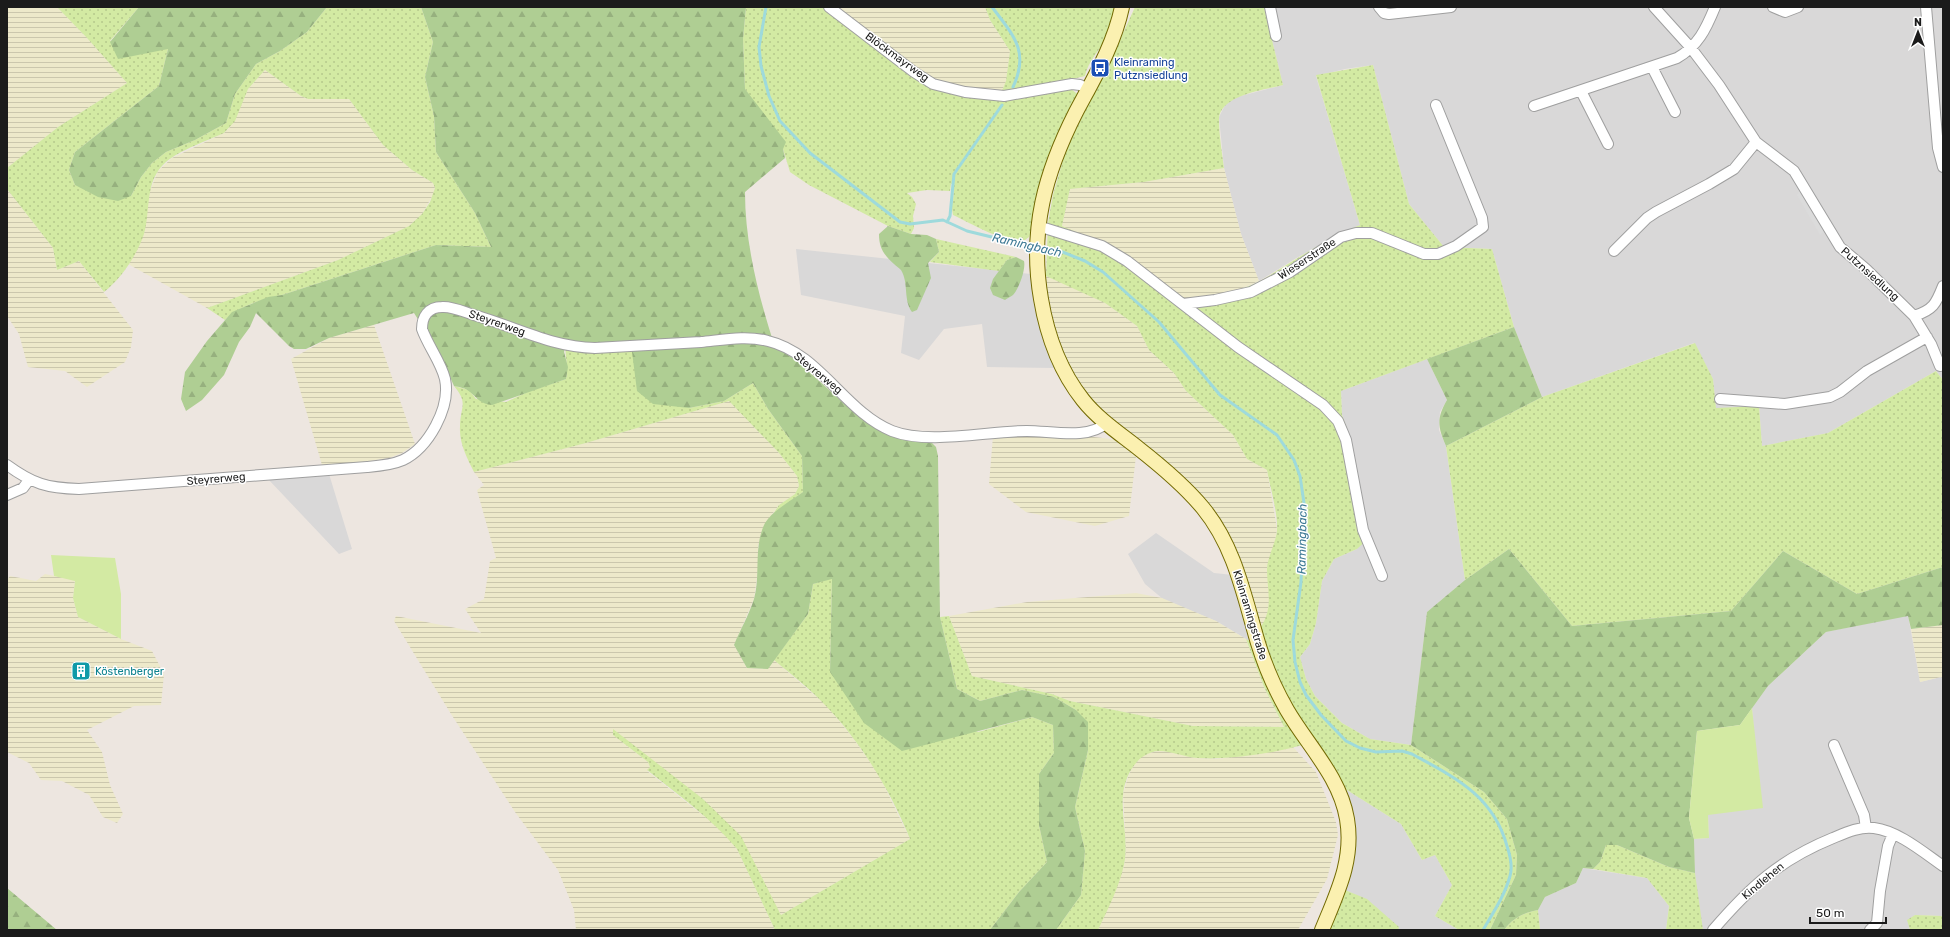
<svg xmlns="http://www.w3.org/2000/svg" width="1950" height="937" viewBox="0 0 1950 937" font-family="Rubik,sans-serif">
  <defs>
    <pattern id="farmland-rules" width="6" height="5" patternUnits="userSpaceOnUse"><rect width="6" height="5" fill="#ede9ca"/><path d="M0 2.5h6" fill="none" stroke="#cbc7ad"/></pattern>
    <pattern id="grass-dots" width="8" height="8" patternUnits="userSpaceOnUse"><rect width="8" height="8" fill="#d3eaa3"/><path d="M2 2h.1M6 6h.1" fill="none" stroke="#b5c88c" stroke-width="1.8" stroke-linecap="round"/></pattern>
    <pattern id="forest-firs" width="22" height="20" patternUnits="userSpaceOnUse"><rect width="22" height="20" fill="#afce93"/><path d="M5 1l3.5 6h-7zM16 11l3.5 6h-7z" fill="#96b07e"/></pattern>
  </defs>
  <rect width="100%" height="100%" fill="#ede6e0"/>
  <!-- residential -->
  <path fill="#d9d8d8" d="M1264,7H1943V380L1936,371L1828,433L1762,446L1759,406L1716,409L1713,379L1694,343L1542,397L1514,327L1492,249L1444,247L1409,204L1373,65L1345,69L1316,76L1360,225L1298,257L1259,281L1241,234L1224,168L1219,117L1226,103L1237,97L1283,85Z
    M796,249L1031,274L1055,368L987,367L982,324L944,329L919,360L901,353L905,316L801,295Z
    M1427,359L1447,400L1440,412L1439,430L1446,446L1465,580L1427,612L1411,745L1370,739L1342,723L1315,696L1306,679L1300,657L1310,644L1316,623L1322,581L1334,559L1357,549L1363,512L1348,431L1342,415L1341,391Z
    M329,474L352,549L339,554L268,479Z
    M1156,533L1214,573L1233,575L1251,642L1216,621L1163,599L1145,584L1128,554Z
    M1908,615L1920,682L1941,677L1943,679V916L1915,915L1908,920L1910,930H1703L1695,883L1694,839L1709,838L1708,815L1754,733L1752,708L1768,686L1826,632Z
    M1342,787L1401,824L1422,860L1435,855L1452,885L1435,916L1459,930H1398V927L1367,900L1345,890Z
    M1583,868L1647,878L1669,906L1666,930H1540L1538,910L1545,897L1576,883Z"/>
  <!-- farmland -->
  <path fill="url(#farmland-rules)" d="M7,7H57L87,38L127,83L58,127L7,168Z
    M837,7H985L990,20L1010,51L1006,82L1002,91L1000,93L944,84L920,72Z
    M265,70L301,96L308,99H349L383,145L412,170L433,183L435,188L433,195L422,214L409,226L338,260L207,308L128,264L144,234L148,196L158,171L172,158L224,133L230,127L248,89Z
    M1224,168L1241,234L1259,281L1231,293L1186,302L1062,226L1070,189L1144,182Z
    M7,189L53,248L57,270L79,261L133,330L131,347L125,362L87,387L65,371L28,367L19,334L7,316Z
    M1046,276L1069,285L1105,303L1137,326L1149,350L1174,373L1186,391L1233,435L1247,459L1267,470L1277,529L1274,548L1267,567L1270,596L1267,619L1260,628L1256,606L1243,568L1221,525L1144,447L1089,397L1070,371L1058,343L1050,312Z
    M374,325L415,444L402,453L389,458L351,464L322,465L291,359L329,338Z
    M729,401L779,453L797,476L799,486L795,494L779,505L765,524L758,546V570L754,599L734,645L747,668L767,669L774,660L827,706L853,738L879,775L910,839L781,915L740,836L703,799L613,735L648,762L651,767L647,771L714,824L728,838L737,849L775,930H576L574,910L558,870L515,812L451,714L394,621L396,616L481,633L465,609L484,599L490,561L496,558L477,490L484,485L474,472L586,443Z
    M1079,435L1118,440L1136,456L1129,516L1095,526L1026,512L989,484L993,436Z
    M45,574L75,580L73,598L78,617L121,639L152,651L164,674L161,705L134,706L87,730L102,752L110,785L123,814L117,823L103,817L89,795L62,781L41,780L29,763L7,752V580L10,576L36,581Z
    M1136,593L1162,598L1216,621L1246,639L1264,687L1284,727L1193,726L1070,701L1052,694L972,676L949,616L1027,602Z
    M1943,625V679L1941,677L1920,682L1911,629Z
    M1293,747L1316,772L1336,822L1338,835L1327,879L1298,930H1098L1124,866L1126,851L1123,794L1128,777L1134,764L1145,754L1158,751L1170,752L1195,758L1216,759L1257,754Z"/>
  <!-- grass -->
  <path fill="url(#grass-dots)" d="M57,7H139L110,41L168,49L159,86L75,152L69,170L75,185L131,196L141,177L152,163L166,152L195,140L226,123L235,94L256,64L280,51L307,32L327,7H421L433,42L425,77L434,116L436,152L475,213L491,247L436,245L282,295C265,298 237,307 225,320L207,308L338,260L409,226L422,214L430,202L435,188L433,183L412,170L383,145L349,99H308L301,96L265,70L248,89L235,121L224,133C207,141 180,150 166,162C144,181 151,210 144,234C137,255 121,279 104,292L79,261L57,270L53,248L7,189V168L58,127L127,83L87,38Z
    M746,7H823L859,34L954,93L1071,89L1080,96L1029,237L1025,240C994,239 979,227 953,215L951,203L953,202L954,183L951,184L950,191L927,190L907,193L912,197L916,204L913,216L914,228L911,234L888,226L809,185L790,172L783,149L745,89L743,39Z
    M985,7H1118C1115,17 1112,28 1107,37C1100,50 1088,61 1085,76L1035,88L1002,91L1006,81L1010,51L990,20Z
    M1135,7H1264L1283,85C1265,90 1220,95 1219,119C1219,135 1222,152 1224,168L1144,182L1070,189L1062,226L1090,238L1186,301C1211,296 1237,293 1260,281C1293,262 1324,239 1360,225L1316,75L1373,65L1409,204L1444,247L1492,249L1514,327L1341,391L1342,415L1348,431L1363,512L1370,537L1357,549L1334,559L1322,581L1316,623L1310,644L1300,657L1306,679L1315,696L1342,723L1370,739L1411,745L1484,792L1507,819L1517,855L1516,875L1490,930H1459L1435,916L1452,885L1435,855L1422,860L1401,824L1342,787L1289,703L1273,673L1260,628C1274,608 1267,591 1267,569C1267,558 1276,543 1277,530C1278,513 1270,487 1267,470L1247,459L1233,435L1186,391L1174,373L1149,350L1137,326L1105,303L1046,276L1048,223L1053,195L1066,150L1119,42Z
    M936,239L1016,257L1007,260L999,271L930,262L939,252Z
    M566,343L631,344L689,408L724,401L753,383L768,409L802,456L803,492L773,514L779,505L795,494L799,486L797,476L779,453L729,401L586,443L474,472C467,458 459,443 460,427C460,406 469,404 454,386L469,390L476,399L506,402L530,391L566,379C569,364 564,357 566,343Z
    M1695,343L1713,379L1716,408L1759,406L1762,446L1828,433L1936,371L1943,380V567L1857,594L1783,551L1731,611L1572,626L1509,549L1465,580L1446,446L1542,397Z
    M832,578L830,672L978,732L1032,717L1053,725L1054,753L1039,774V825L1047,862L1019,892L990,930H775L737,849C711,818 678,795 647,770L650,767L648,762L613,735V729L703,799L741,836L781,915L910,839C891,792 862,744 827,707C811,690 792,675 774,660L808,614L813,584Z
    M949,616L972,676L1052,694L1070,701L1193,726L1284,727L1264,687L1246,639L1251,642L1303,745C1269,754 1232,760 1197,758C1184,757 1172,751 1158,751C1137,753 1125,775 1123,795C1121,818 1129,841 1124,865C1119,887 1108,909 1098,930H1056L1081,895L1085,851L1075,807L1088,750L1076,710L1054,697L1022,690L980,701L957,689L940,617Z
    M1606,845H1617L1669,867L1695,873L1703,930H1666L1669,906L1647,878L1593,869L1600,862Z
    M1345,890L1367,899L1399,927L1398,930H1327Z
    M1538,910L1540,930H1504C1513,918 1523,913 1538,910Z
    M1915,915L1943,916V930H1910L1907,920Z"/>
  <!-- forest -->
  <path fill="url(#forest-firs)" d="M139,7H327L307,32L280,51L256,64L235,94L226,123L195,140L166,152L152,163L141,177L131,196L118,201L98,197L75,185L69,170L75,152L159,86L168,49L118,59L110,42Z
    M421,7H746L743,39L745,89L786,142L783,149L785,158L745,192C745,244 759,298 775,347L796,360L858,416L893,435L932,443L936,447L938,456L940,617L957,689L980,701L1022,690L1054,697L1076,710L1088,722V750L1075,807L1085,851L1081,895L1056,930H990L1019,892L1047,862L1039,825V774L1054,753L1053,725L1032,717L902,751L864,723L830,672L832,579L813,584L808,614L768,669L747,668L734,645C740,630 749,615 754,599C761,575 753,547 765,523C773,510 791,501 803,492L802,456L768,409L753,383L724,401L689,408L653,404L637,391L631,344L566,343L564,352L568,367L566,379L492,405C481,404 478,399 470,392C466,388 459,387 454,386L440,354L414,313L329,338L306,349H294L289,346L256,313L250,327L239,342L224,375L202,400L186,411L181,399L185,372L207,341L232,312L268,297L282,295L436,245L491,247L475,213L436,152L434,116L425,77L433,42Z
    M888,226L911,234L927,235L936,239L939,252L928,263L931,278L917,310L912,312C903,300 909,283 901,270C899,268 896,266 894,264C884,255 879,248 879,234Z
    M1016,257L1024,261C1026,269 1019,289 1013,295C1011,297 1007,298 1005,300L993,295L990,288L993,279L1007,260Z
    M1514,327L1542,397L1446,446C1438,427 1436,419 1447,400L1427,359Z
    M1509,549L1572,626L1731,611L1783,551L1857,594L1943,567V625L1911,629L1908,616L1826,632L1768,686L1740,725L1697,731L1689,818L1694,839L1695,873L1669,867L1617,845H1606L1600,862L1593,869L1583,868L1576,883L1545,897L1538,910C1523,913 1513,918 1504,930H1490L1516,875L1517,855L1507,819L1484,792L1411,745L1427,612L1465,580Z
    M7,888L57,930H7Z"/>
  <!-- garden -->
  <path fill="#d3eaa3" d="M51,555L115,558L121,594V639L78,617L73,598L75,581L54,576Z
    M1752,708L1763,808L1708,815L1709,838L1694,839L1689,818L1697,731L1740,725Z"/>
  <!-- parking -->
  <path fill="#dbdbdb" d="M1801,189L1825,230L1820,235L1797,195Z"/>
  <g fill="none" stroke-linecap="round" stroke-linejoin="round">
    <!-- stream -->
    <path stroke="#9edadc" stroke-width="3" d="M766,7L759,47L761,66L769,96L780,121L810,153L900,222L910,224L943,220L967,231L1033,247
      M992,7C1013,35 1030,51 1013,87
      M947,222L950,216L954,174L1002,105
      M1041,248L1060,251L1085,261L1103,272L1159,322L1220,395L1277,435L1294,460L1300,476L1304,503L1301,582L1293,640L1295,662L1300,682L1306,695L1321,715L1346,741L1360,748L1376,752L1402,751L1412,754C1454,777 1493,795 1507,846C1510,855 1513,866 1510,876C1505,895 1493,913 1483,930"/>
    <!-- street casing -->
    <g stroke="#9f9f9f" stroke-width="12">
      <path id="street" d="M829,7L914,72L933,84L965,92L1004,96L1072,84L1080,85L1089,89
        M1270,7L1276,36
        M1379,7L1384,13L1389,14L1451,7
        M1654,7L1691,48L1719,85L1756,142L1794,171L1840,247L1866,269L1914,316C1933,310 1936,304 1943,286
        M1773,7L1785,12L1798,7
        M1926,7L1938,148L1943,167
        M1652,67L1675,112
        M1581,91L1608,144
        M1534,106L1677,58C1698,46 1706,29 1715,7
        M1038,226L1102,246L1127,261L1238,347L1323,405L1338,421L1346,440L1363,530L1382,576
        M1614,251L1647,218L1656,212L1709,184L1734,169L1756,142
        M1183,304L1215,300L1251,292L1290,272L1341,237L1356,233H1372L1424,254H1438L1456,246L1483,227L1482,218L1436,105
        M1914,316L1931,344L1940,366
        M1720,399L1785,404L1830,397L1840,392L1867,371L1927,337
        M7,465C33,484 47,488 79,489L367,467C379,466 392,465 403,460C428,448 451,408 445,379C441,362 428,346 422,329C422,317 428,307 442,307C452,306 464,312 474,315C516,327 551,347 595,348C631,346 666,344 701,342C722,340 747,335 768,341C819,353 845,412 892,431C928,445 988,431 1027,431C1051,431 1089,440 1106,423
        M7,495L23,488L29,480
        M1834,745L1864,815L1866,828
        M1713,930C1750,887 1779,860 1833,838C1845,833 1860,826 1874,828C1898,831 1923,852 1943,866
        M1870,930L1877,923L1880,891L1888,846L1893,834"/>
    </g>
    <!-- secondary casing -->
    <g stroke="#726902" stroke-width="16">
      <path id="secondary" d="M1122,7C1114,45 1094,78 1076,112C1045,173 1029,230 1041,299C1047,335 1060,371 1083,400C1098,419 1119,433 1138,448C1161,466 1184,485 1203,508C1235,547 1244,596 1258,643C1265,666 1275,689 1287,710C1308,746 1340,777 1347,819C1354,860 1337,893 1322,930"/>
    </g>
    <!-- street -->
    <use href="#street" stroke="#fff" stroke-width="10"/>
    <!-- secondary -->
    <use href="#secondary" stroke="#fbf0b0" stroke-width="14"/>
  </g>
  <!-- icons -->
  <defs>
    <g id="bus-square" transform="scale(1)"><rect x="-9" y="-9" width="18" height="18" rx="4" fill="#1a4fb4" stroke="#fff"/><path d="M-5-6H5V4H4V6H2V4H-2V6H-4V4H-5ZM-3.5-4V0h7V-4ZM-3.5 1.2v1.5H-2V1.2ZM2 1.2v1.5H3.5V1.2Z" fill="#fff"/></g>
    <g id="building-square" transform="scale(1)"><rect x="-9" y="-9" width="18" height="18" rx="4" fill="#0f9aa8" stroke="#fff"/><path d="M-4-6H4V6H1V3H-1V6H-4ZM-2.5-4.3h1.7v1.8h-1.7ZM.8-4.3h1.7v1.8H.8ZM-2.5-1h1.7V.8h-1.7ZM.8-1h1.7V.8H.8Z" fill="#fff"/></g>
  </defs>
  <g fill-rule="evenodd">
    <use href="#bus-square" x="1100" y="68"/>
    <use href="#building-square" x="81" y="671"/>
  </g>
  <g text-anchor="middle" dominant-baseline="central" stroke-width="3" stroke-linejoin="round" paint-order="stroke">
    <!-- street labels -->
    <g font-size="11" fill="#1b1b1b" stroke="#fff">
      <text transform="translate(897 57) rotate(36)">Blöckmayrweg</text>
      <text transform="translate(1307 259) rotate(-33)">Wieserstraße</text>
      <text transform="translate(1870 274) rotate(42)">Putznsiedlung</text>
      <text transform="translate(497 323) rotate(19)">Steyrerweg</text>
      <text transform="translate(818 373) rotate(39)">Steyrerweg</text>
      <text transform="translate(216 479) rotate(-5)">Steyrerweg</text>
      <text transform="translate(1250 615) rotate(73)">Kleinramingstraße</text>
      <text transform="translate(1763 881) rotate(-40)">Kindlehen</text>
    </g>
    <!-- transit labels -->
    <g font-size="11" fill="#164399" stroke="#fff" text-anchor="start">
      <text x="1114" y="62">Kleinraming<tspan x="1114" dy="13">Putznsiedlung</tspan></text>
    </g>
    <!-- culture labels -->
    <g font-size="11" fill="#0d838f" stroke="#fff" text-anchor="start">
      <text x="95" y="671">Köstenberger</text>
    </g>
    <!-- water labels -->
    <g font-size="12" font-style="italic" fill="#3e7a95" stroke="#fff">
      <text transform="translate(1027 245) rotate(13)">Ramingbach</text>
      <text transform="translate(1302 539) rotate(-89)">Ramingbach</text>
    </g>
  </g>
  <!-- border -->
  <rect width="1950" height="937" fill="none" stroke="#1b1b1b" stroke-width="16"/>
  <!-- north arrow -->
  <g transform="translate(1918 32)" stroke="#ffffff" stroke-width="3" paint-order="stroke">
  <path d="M0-3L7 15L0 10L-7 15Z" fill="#1b1b1b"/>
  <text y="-6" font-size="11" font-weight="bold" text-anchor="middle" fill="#1b1b1b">N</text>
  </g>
  <!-- scale -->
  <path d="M1810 917v6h76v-6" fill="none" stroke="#1b1b1b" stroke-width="2"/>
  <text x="1816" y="917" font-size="12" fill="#1b1b1b" stroke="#ffffff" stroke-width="3" paint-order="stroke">50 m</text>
</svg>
